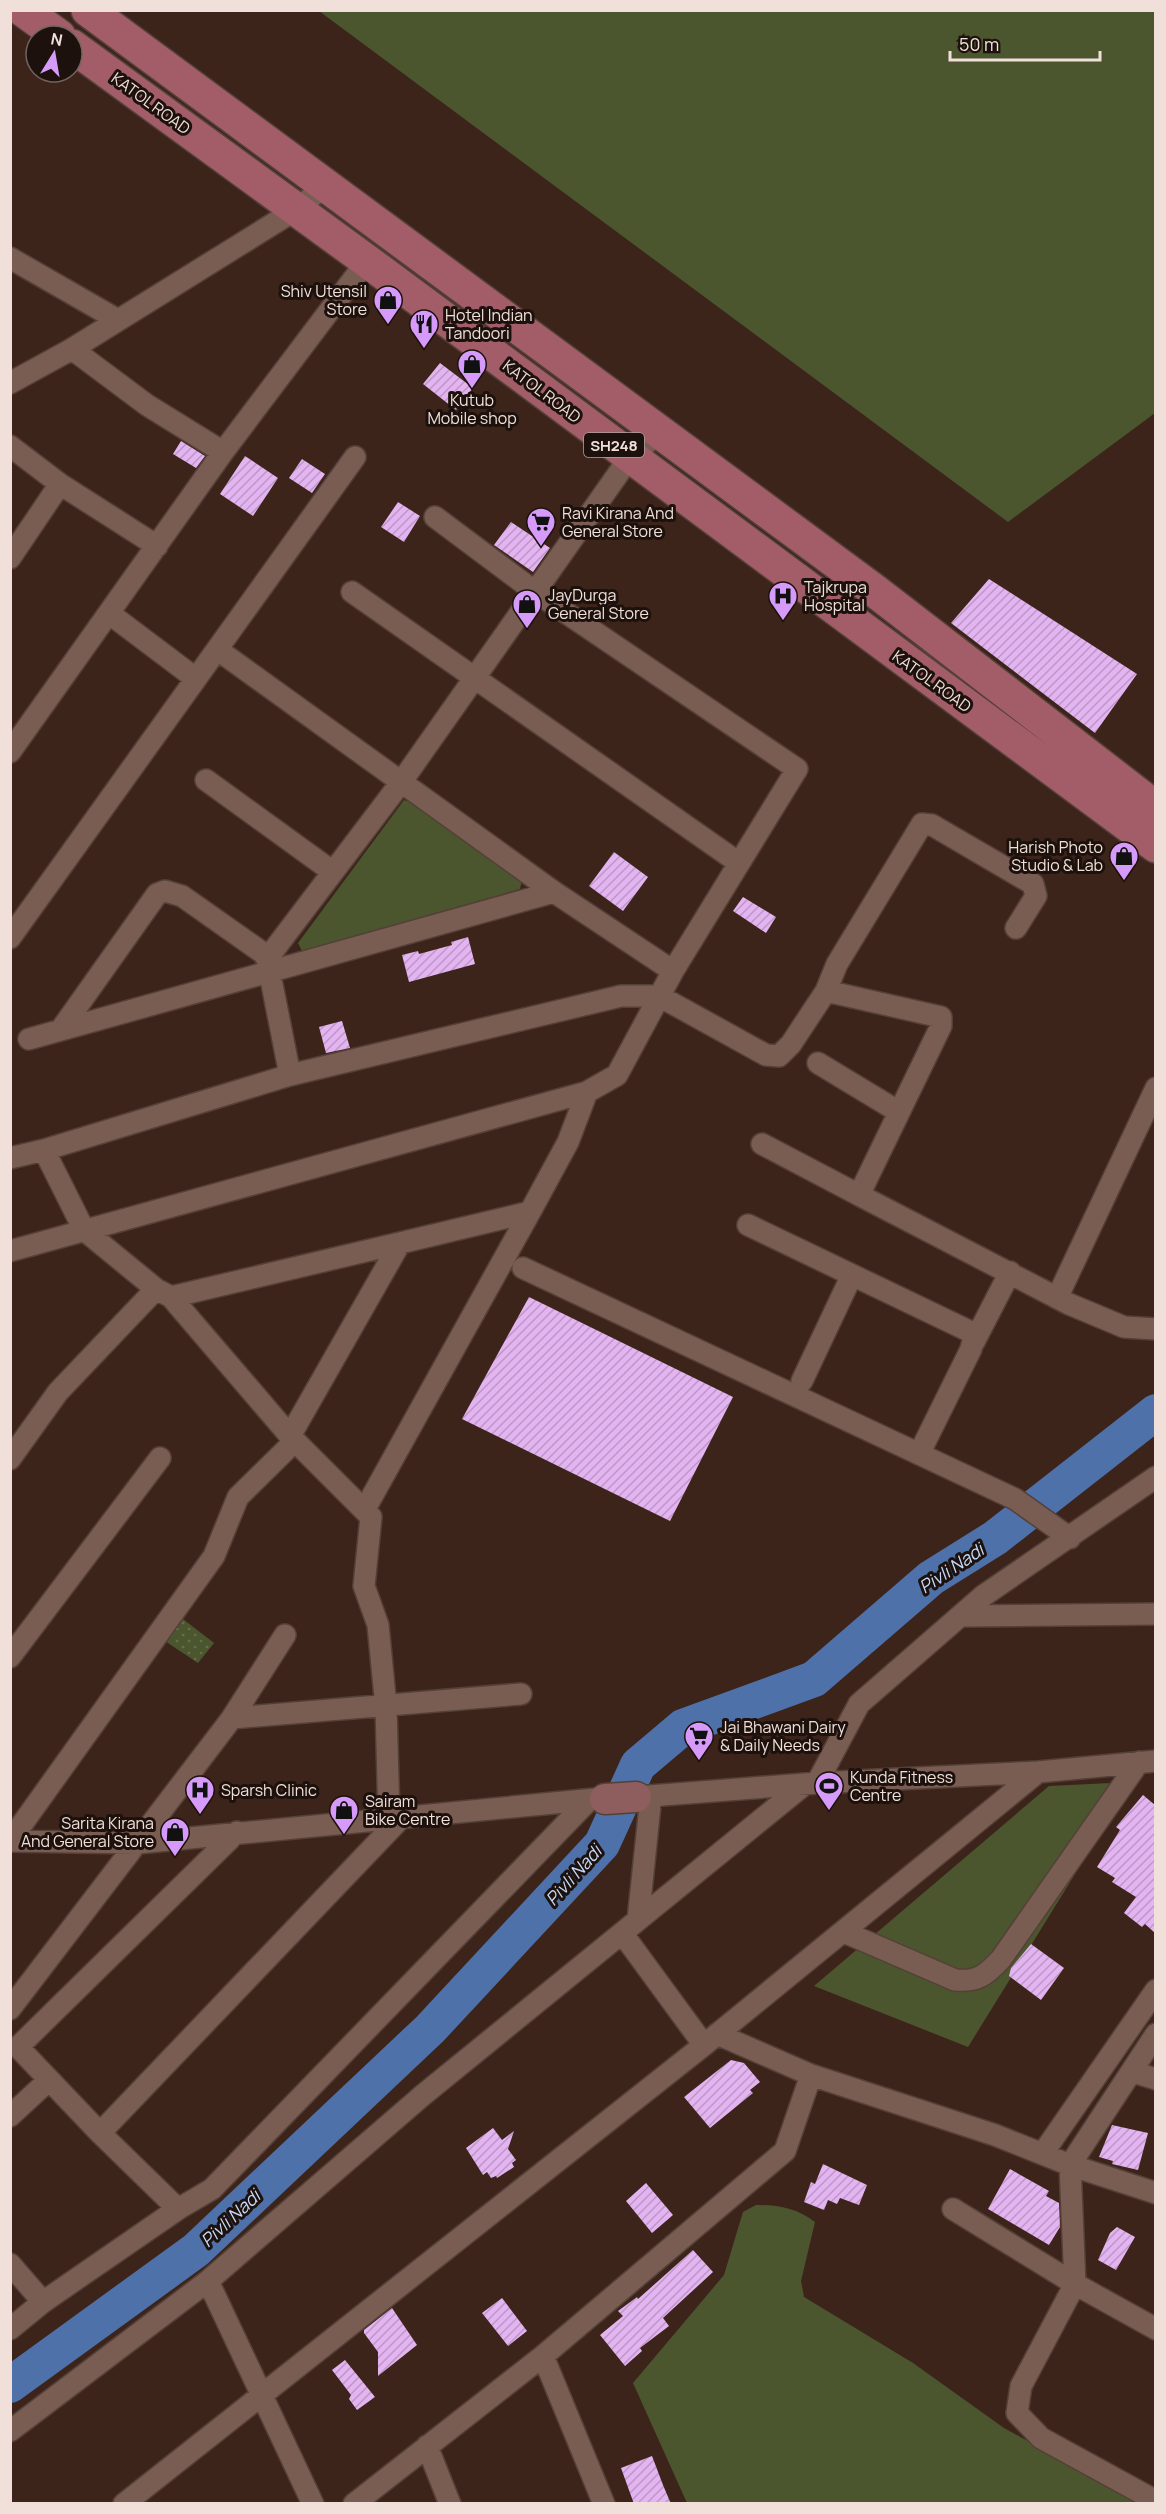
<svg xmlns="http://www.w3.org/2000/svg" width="1166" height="2514" viewBox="0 0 1166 2514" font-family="Manrope,sans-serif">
  <defs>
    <pattern id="garden-dots" width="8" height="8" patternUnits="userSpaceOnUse" patternTransform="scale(1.5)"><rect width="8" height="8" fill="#4b562e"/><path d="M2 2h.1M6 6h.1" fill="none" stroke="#656e4c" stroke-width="1.8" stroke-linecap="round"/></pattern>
    <pattern id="building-hatch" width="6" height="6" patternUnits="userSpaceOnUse" patternTransform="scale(1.5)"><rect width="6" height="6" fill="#e3b4f1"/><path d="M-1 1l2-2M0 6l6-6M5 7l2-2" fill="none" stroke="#bc98c5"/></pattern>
  </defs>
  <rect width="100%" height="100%" fill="#3d241b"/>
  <!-- green -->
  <path fill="#4b562e" d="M319,11H1155V413L1008,522Z
    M404,800L410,802L522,880L520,889L313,951H302L298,943Z
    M1132,1782L968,2047L814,1986L1049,1786Z
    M756,2205C779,2205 796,2208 815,2222L801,2281L804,2297L913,2363L1004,2428L1141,2503H687L633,2383L724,2275L743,2212Z"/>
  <!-- garden -->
  <path fill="url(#garden-dots)" d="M179,1616L214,1643L198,1663L162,1639Z"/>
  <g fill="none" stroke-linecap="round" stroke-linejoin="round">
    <!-- river -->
    <path stroke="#4e71aa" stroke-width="36" d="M10,2385L196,2250L430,2029L602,1844L638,1765L683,1727L814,1679L931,1578L995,1538L1156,1412"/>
  </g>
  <!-- building -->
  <path fill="url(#building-hatch)" d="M440,363L473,388L456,410L423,384Z
    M181,441L205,456L196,468L173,454Z
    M245,456L278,478L253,516L220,494Z
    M302,459L325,474L312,493L289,478Z
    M398,502L420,516L404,542L381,527Z
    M511,522L550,548L533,572L494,545Z
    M989,579L1137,674L1095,733L951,623Z
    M614,852L648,877L623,911L589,886Z
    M743,897L776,917L766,933L733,911Z
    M468,937L475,964L409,982L402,955L418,951L419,954L452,945L451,942Z
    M342,1021L350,1048L326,1053L319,1027Z
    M529,1297L733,1397L670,1521L462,1419Z
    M1143,1795L1155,1805V1933L1145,1924L1142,1927L1124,1913L1136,1897L1112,1882L1115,1878L1097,1867L1120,1830L1116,1827Z
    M1031,1944L1064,1968L1041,2000L1009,1976L1011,1968Z
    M731,2060L744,2063L760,2082L750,2090L753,2093L710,2128L684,2097Z
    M1112,2125L1148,2133L1138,2170L1112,2164L1113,2161L1099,2157Z
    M493,2128L502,2140L514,2131L508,2149L516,2160L512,2163L514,2167L497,2178L496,2176L491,2178L487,2172L483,2175L466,2148Z
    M823,2164L867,2185L859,2205L840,2198L837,2204L828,2200L824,2210L804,2202L811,2182L815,2184Z
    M1010,2169L1049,2191L1046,2196L1059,2203L1060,2227L1049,2245L988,2209Z
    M646,2183L673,2215L652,2233L626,2201Z
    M1117,2227L1135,2237L1116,2270L1098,2260L1110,2233Z
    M693,2250L713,2272L663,2318L669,2326L640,2348L642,2351L625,2366L600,2335L623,2316L618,2311L637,2297L638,2299Z
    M502,2298L527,2331L508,2346L482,2313Z
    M392,2308L417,2345L378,2376V2352L364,2333V2330Z
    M345,2360L375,2397L357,2410L349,2399L351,2395L332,2370Z
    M652,2456L663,2485L671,2504H634L621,2468Z"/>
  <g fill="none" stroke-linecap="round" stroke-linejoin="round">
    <!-- street casing -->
    <g stroke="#544038" stroke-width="24">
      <path id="street" d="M10,258L118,320
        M72,349L147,405L223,452
        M10,383L72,349L297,209L326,185
        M10,446L60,484L157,546
        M10,558L60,484
        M352,592L739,863
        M110,614L195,678
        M218,650L554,892L673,971
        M10,752L223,452L367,261
        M206,780L333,872
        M1016,928L1036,896L1033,884L932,825L922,824L837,964L826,991L941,1017V1026L859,1195L1069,1304L1124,1327L1156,1329
        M10,938L355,457
        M267,959L402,781L630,457L660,432
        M29,1039L554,892
        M818,1063L899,1112
        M290,1075L621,996H659L766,1055L779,1056L791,1044L826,991
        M762,1144L859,1195
        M44,1150L290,1075L267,959L263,953L182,896L165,891L157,894L62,1028
        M10,1158L44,1150L84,1230L156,1289L171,1297L290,1436L400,1243L530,1212L568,1142L587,1092
        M748,1225L971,1332L974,1336L971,1349L919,1454
        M10,1251L587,1092L617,1075L673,971L797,769L534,591L435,517
        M523,1268L1015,1499L1070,1538
        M171,1297L400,1243
        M1057,1298L1156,1088
        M974,1342L1010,1272
        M802,1381L852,1275
        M290,1436L371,1517L364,1586L378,1625L386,1707L389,1818
        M10,1459L58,1392L156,1289
        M365,1509L530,1212
        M960,1616L1156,1614
        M10,1657L160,1458
        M232,1718L285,1635
        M817,1783L859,1704L983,1596L1156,1477
        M636,1797L817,1783L1038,1772
        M237,1832L18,2047L100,2133L178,2209L212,2189L589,1800
        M10,1841L138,1843L595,1799
        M10,1841L214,1556L238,1497L295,1441
        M638,1920L651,1796
        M844,1932L955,1980C978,1982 986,1975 1001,1959L1139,1762
        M622,1933L704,2045
        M10,2009L232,1718L521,1694
        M717,2034L811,2075L995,2135L1070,2165L1156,2193
        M1156,2034L1070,2165L1075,2284L1021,2386L1017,2413L1041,2438L1156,2501
        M1133,2072L1156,2079
        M10,2116L49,2080
        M100,2133L401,1818
        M1043,2153L1156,1990
        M953,2209L1075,2284L1156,2329
        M10,2264L43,2302
        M208,2281L313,2504
        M10,2329L43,2302L178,2209
        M543,2356L604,2504
        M10,2431L208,2281L423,2095L805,1784
        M427,2446L450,2504
        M124,2504L704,2045L1038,1772L1156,1761
        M354,2504L543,2356L785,2151L811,2075"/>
    </g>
    <!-- secondary casing -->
    <g stroke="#544038" stroke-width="33">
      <path id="secondary" d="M605,1799L636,1797"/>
    </g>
    <!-- primary casing -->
    <g stroke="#544038" stroke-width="36">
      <path id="primary" d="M23,10L59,36
        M88,10L875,591L1156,808
        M72,46L367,261L1156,846"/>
    </g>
    <!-- street -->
    <use href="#street" stroke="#7a5d52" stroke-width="21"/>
    <!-- secondary -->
    <use href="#secondary" stroke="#8e5d5d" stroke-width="30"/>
    <!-- primary -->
    <use href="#primary" stroke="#a25d69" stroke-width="33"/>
  </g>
  <!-- icons -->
  <defs>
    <g id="shop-pin" transform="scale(1.5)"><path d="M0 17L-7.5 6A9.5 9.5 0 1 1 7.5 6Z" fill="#d69bfa" stroke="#1c110c"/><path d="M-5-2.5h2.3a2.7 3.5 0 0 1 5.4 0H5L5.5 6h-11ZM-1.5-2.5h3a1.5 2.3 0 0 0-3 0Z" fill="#111"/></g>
    <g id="restaurant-pin" transform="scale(1.5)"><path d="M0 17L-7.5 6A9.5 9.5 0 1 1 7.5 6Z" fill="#d69bfa" stroke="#1c110c"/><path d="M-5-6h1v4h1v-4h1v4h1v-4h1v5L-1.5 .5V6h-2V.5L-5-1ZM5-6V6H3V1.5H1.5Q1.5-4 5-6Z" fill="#111"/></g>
    <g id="supermarket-pin" transform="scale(1.5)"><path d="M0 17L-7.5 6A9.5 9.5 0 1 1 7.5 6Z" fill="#d69bfa" stroke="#1c110c"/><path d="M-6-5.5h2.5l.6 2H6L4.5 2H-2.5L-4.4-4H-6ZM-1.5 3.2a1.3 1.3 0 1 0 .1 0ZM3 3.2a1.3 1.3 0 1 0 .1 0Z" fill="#111"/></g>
    <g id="hospital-pin" transform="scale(1.5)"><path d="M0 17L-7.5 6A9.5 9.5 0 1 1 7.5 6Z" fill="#d69bfa" stroke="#1c110c"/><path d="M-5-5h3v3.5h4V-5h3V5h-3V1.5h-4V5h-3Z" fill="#111"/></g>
    <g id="stadium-pin" transform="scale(1.5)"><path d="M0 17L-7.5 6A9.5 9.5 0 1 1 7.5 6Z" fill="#d69bfa" stroke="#1c110c"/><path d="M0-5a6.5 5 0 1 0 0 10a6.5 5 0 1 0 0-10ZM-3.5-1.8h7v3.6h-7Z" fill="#111"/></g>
  </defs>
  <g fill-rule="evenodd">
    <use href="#shop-pin" x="388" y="300"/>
    <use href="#restaurant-pin" x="424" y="324"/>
    <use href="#shop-pin" x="472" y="364"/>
    <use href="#supermarket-pin" x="541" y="522"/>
    <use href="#hospital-pin" x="783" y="596"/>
    <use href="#shop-pin" x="527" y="604"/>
    <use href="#shop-pin" x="1124" y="856"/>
    <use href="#supermarket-pin" x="699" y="1736"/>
    <use href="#stadium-pin" x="829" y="1786"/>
    <use href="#hospital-pin" x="200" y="1790"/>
    <use href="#shop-pin" x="344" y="1810"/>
    <use href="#shop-pin" x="175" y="1832"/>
  </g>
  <g text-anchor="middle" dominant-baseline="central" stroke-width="6" stroke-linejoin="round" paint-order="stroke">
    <!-- shield labels -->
    <rect fill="#1c110c" stroke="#b1a29c" stroke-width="1.5" x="584" y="433" width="60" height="24" rx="4.5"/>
    <g font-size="15" font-weight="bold" fill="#f1e0d9">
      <text x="614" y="445">SH248</text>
    </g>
    <!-- street labels -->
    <g font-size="16" fill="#f1e0d9" stroke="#1c110c">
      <text transform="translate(151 103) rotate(36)">KATOL ROAD</text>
      <text transform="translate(542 391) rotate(37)">KATOL ROAD</text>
      <text transform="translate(932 681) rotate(36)">KATOL ROAD</text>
    </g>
    <!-- poi labels -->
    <g font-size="16" fill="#f1e0d9" stroke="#1c110c" text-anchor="start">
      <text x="367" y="291" text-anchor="end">Shiv Utensil<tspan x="367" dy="18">Store</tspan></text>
      <text x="445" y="315">Hotel Indian<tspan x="445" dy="18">Tandoori</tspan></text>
      <text x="472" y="400" text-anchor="middle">Kutub<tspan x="472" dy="18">Mobile shop</tspan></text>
      <text x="562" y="513">Ravi Kirana And<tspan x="562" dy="18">General Store</tspan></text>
      <text x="804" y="587">Tajkrupa<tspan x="804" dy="18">Hospital</tspan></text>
      <text x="548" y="595">JayDurga<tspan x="548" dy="18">General Store</tspan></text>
      <text x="1103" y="847" text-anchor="end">Harish Photo<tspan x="1103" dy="18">Studio &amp; Lab</tspan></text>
      <text x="720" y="1727">Jai Bhawani Dairy<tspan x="720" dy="18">&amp; Daily Needs</tspan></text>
      <text x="850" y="1777">Kunda Fitness<tspan x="850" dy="18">Centre</tspan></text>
      <text x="221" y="1790">Sparsh Clinic</text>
      <text x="365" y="1801">Sairam<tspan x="365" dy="18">Bike Centre</tspan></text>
      <text x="154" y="1823" text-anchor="end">Sarita Kirana<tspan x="154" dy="18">And General Store</tspan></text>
    </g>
    <!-- water labels -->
    <g font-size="18" font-style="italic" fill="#c5dafa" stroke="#1c110c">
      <text transform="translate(951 1568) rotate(-34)">Pivli Nadi</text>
      <text transform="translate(573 1875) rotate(-48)">Pivli Nadi</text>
      <text transform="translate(230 2218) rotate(-43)">Pivli Nadi</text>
    </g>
  </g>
  <!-- border -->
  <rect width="1166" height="2514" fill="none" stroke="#f1e0d9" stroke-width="24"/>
  <!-- north arrow -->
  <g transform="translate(54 54) rotate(11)"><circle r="28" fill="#1c110c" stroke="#71645e" stroke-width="1.5"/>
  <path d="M0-4.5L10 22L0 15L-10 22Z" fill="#d69bfa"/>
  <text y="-9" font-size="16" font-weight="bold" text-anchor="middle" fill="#f1e0d9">N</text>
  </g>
  <!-- scale -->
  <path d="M950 51v9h150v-9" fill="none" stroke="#f1e0d9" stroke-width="3"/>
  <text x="959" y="51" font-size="18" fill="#f1e0d9" stroke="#1c110c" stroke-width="4.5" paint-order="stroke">50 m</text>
</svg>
